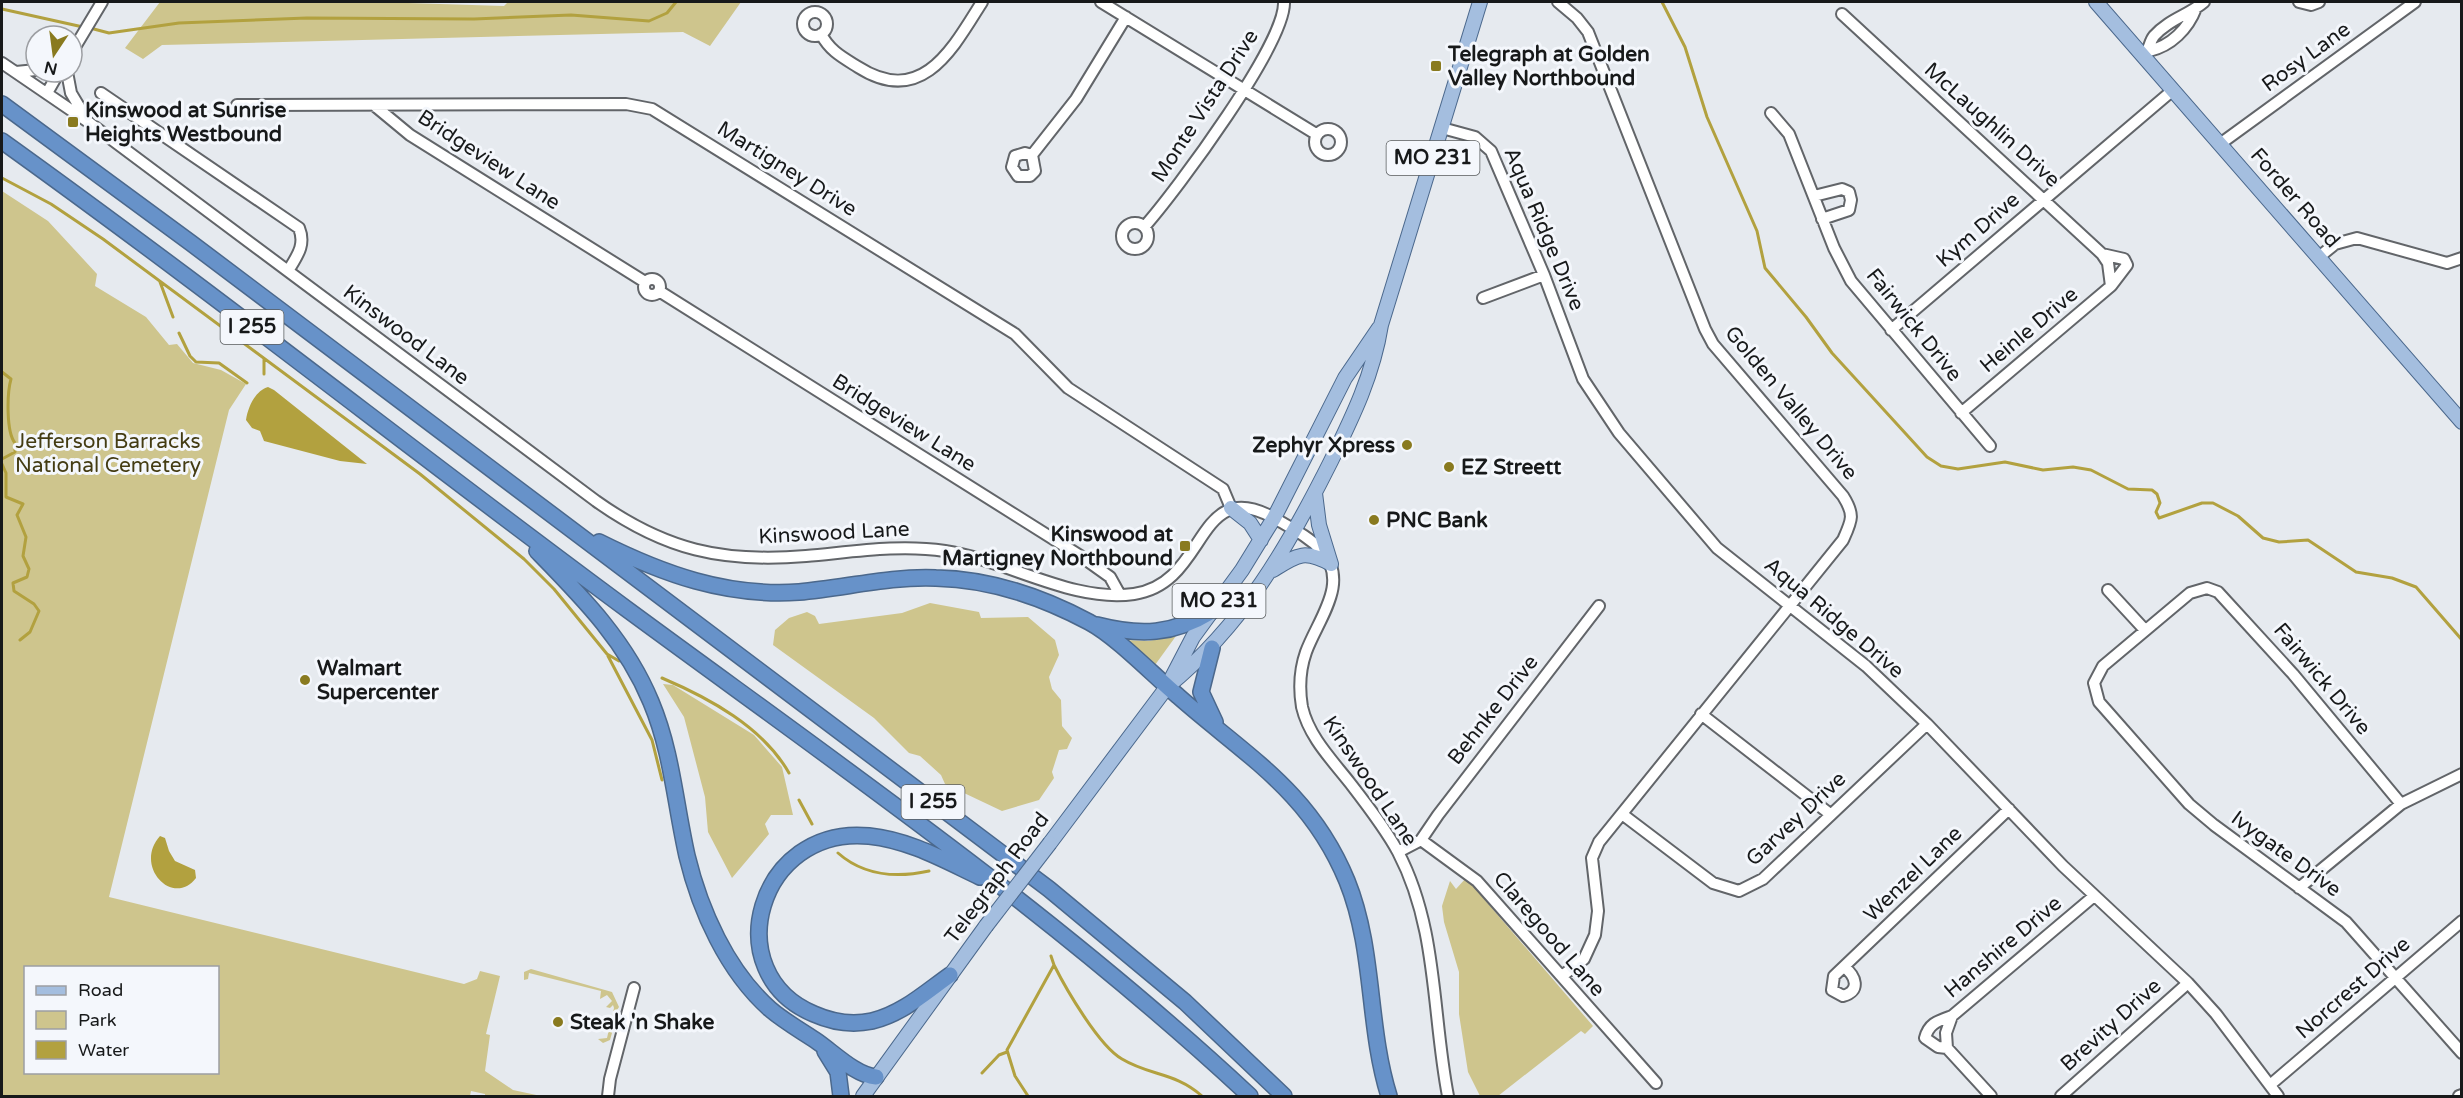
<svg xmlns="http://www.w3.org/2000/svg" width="2463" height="1098" viewBox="0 0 2463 1098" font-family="'Varela Round',sans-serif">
  <rect width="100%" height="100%" fill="#e6eaef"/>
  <!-- green -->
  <path fill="#cec58d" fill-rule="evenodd" d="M160,2H376L504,6L508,2H741L710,46L683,32L162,45L143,59L125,48Z
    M2,191L48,221L97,274L95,286L146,317L169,345L177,344L193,363L221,370L246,384L229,410L109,897L464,984L477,979L480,971L500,976L486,1034L490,1035L485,1071L513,1090L541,1096H485V1094L471,1091L470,1096H2ZM26,968H218V1072H26Z
    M930,603L979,612L981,618L1028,617L1055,640L1059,655L1049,677L1052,689L1061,700L1062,726L1072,738L1067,749L1059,750L1052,772L1054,778L1039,800L1002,811L945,784L941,775L920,756L909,753L874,718L773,645L775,630L789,618L807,612L815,616L819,624L902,613Z
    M1176,636L1155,665L1124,640L1148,641Z
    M663,684L673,685L754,735L782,767L793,815H771L765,824L769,834L732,878L708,832L705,797L684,717Z
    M1466,878L1593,1026L1585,1034L1581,1031L1498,1096H1480L1468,1072L1459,1014V972L1444,922L1442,906L1450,881L1456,889Z
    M531,969L612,992L619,1007L615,1013L617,1015L610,1040L603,1043L598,1039L607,1038L614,1008L613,1005L610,1008L606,1007L612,1001L607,995L600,999L601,991L529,973L528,979L524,980V972Z"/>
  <!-- water -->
  <path fill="#b2a13f" d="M268,387L274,390L367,464L340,461L264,441L260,431L252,428L246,420C248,407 255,391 268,387Z
    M160,836L165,838L169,851L175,861L195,870L196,878C173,908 133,866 160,836Z"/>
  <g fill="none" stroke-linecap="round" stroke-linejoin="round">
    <!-- stream -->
    <path stroke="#b2a13f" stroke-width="3" d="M1662,2L1685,47L1707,117L1757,231L1765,268L1806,317L1832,353L1927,457L1941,466L1958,469L2005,462L2043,470L2073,467L2091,470L2128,489L2152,490L2157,494L2160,503L2156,512L2159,518L2202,503H2213L2238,516L2263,538L2279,542L2308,540L2356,572L2392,578L2416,587L2462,640
      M2,9L83,27
      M90,28L109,33L179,23L307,18L474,19L571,15L649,21L667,13L676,2
      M2,178L51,204L103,239L420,474L524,559L554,589L607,654L619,661
      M160,282L173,317
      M179,333L190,356L196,362L219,363L247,383
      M264,359V374
      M2,372L11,379C7,393 6,432 15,443V452L2,459
      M2,464L6,473V497L23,504L17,515L26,537L23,556L29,569L27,577L13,583L14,591L34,604L39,611L30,632L20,640
      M608,656L652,740L662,780
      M662,678C709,698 763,727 789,773
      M799,800L812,824
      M838,853C864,876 897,878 929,871
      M1054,965C1066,989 1099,1046 1122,1059C1150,1076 1175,1072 1202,1096
      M982,1073L999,1055L1007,1052
      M1028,1096L1015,1076L1007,1050L1054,965L1051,956"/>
    <!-- minor casing -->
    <g stroke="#626569" stroke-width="14">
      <path id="minor" d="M1101,2L1316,134
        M1558,2L1577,18L1588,32L1705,329L1713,344L1843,496C1855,515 1852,520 1843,540L1599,842L1592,858L1598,911L1595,935L1584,959L1562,976
        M2299,2L2311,5L2319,2
        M803 24a12 12 0 1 1 24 0a12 12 0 1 1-24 0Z
        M1842,14L2102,254L2108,263L2111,286L1961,413
        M821,34C830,51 842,57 858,67C922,108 953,48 982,2
        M2149,51C2171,46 2188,29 2196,8
        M72,52L102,2
        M2143,56C2150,50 2149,42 2154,36C2169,19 2189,15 2204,2
        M2,63L87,121L596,501C665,550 722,563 806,556C852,552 899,544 945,551C1007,560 1072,603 1134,594C1211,583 1194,468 1281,522C1295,530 1310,538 1321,550C1351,582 1318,619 1306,652C1300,669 1299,689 1302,707C1309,737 1332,760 1350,783C1367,805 1385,828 1398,852C1438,928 1432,1014 1448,1096
        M16,72L36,70
        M67,72L71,93L86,118
        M47,93L59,72
        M101,93L299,228C306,245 297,256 288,271
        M237,105L626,104L652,109L1015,334L1068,388L1223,489L1231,508
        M375,106L410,135L645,282
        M1771,113L1789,134L1834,248L1851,281L1990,446
        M1442,128L1475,137L1491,151L1544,275L1583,379L1619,433L1717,548L1866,666L1927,724L2063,866L2188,983L2216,1014L2278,1096
        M1315 142a13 13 0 1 1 26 0a13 13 0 1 1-26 0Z
        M2220,144L2415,2
        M1032,155L1025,153L1015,156L1012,167L1018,176H1030L1035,171L1032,155L1076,99L1126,17
        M1814,196L1842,189L1849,192L1851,200L1849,210L1822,219
        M1122 236a13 13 0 1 1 26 0a13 13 0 1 1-26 0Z
        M1145,226C1176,191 1286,43 1284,2
        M2102,254L2124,259L2127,265L2111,286
        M2319,257L2335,244L2357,238L2447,263L2462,258
        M644 287a8 8 0 1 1 16 0a8 8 0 1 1-16 0Z
        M659,291L1082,557L1110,577L1120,595
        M1483,298L1544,275
        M1891,330L2173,90
        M2108,590L2144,629
        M1701,714L1830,814
        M2401,804L2293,674L2218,592L2207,588L2190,593L2103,666L2094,683L2099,702L2189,804L2214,825L2346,922L2462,1053
        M1622,814L1713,883L1739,891L1763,879L1927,724
        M1421,840L1477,881L1656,1083
        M1398,852L1421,840L1438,815L1599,606
        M2299,888L2401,804L2462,774
        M1844,967C1856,976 1861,991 1843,996L1832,990L1834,976L2009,809
        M1947,1048L1938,1047L1925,1038C1929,1023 1938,1021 1952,1016
        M2270,1085L2462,921
        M608,1096L610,1079L634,988
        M1991,1096L1947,1048L1946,1033L1952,1016L2094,896
        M2061,1096L2188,983
        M2459,1096L2462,1095"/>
    </g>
    <!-- major casing -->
    <g stroke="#4b688c" stroke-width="16">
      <path id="major" d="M2096,2L2462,422
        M1315,493L1319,525L1331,564
        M1231,508L1250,523L1261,540
        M1273,570C1297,555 1304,549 1331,564
        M1167,687C1243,625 1288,547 1331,461C1353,416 1373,375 1381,325L1480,2
        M1050,843L1167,687L1193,637L1242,570L1274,518L1345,378L1379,328
        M863,1096L986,926"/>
    </g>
    <!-- highway casing -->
    <g stroke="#4b688c" stroke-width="18">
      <path id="highway" d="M2,104L191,243L1049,889L1185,1002L1284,1096
        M2,141C214,293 418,455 628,610C840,766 1057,916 1250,1096
        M599,542C663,574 726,597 799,592C845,588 890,576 936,578C989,579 1042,597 1089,622C1117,637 1153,675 1178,696C1246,756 1310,791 1347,881C1375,950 1367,1026 1389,1096
        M537,551C582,597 626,641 651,702C672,752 675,803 687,856C700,910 727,971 770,1009C784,1021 800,1030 815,1040C833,1052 855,1075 876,1077
        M1097,625C1140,636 1173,635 1212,611
        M1212,648L1201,692L1215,722
        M950,975C926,992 902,1014 872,1021C853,1025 832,1022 814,1014C716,973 758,825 869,836C909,840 944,860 980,877
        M825,1051L838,1072L841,1096"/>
    </g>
    <!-- minor -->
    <use href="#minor" stroke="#fff" stroke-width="10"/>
    <!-- major -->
    <use href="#major" stroke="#a4bedf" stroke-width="14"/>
    <!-- highway -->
    <use href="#highway" stroke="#6792c9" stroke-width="15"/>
    <!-- major-bridge casing -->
    <g stroke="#4b688c" stroke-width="16" stroke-linecap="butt">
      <path id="major-bridge" d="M986,926L1050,843"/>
    </g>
    <!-- major-bridge -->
    <use href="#major-bridge" stroke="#a4bedf" stroke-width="14"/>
  </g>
  <!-- markers -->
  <g fill="#897a1f" stroke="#f4f7fc" stroke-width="2">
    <rect x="1430" y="60" width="12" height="12" rx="3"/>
    <rect x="67" y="116" width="12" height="12" rx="3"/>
    <circle cx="1407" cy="445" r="6"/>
    <circle cx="1449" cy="467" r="6"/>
    <circle cx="1374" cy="520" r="6"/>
    <rect x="1179" y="540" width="12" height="12" rx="3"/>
    <circle cx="305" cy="680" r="6"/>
    <circle cx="558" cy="1022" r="6"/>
  </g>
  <g text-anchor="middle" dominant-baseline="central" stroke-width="6" stroke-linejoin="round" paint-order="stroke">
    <!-- shield labels -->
    <g fill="#f4f7fc" stroke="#595c5e" stroke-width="1.5">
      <rect x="1386.5" y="141" width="93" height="34" rx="4.5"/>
      <rect x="220.5" y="310" width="63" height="34" rx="4.5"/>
      <rect x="1172.5" y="584" width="93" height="34" rx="4.5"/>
      <rect x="901.5" y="785" width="63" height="34" rx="4.5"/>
    </g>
    <g font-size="20" font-weight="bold" fill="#17191a">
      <text x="1433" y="158">MO 231</text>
      <text x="252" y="327">I 255</text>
      <text x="1219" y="601">MO 231</text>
      <text x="933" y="802">I 255</text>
    </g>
    <!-- poi labels -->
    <g font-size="21" font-weight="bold" fill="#17191a" stroke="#f4f7fc" text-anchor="start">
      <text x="1448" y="54">Telegraph at Golden<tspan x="1448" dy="24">Valley Northbound</tspan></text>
      <text x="85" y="110">Kinswood at Sunrise<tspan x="85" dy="24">Heights Westbound</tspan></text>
      <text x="1395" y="445" text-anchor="end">Zephyr Xpress</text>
      <text x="1461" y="467">EZ Streett</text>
      <text x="1386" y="520">PNC Bank</text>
      <text x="1173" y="534" text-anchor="end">Kinswood at<tspan x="1173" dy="24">Martigney Northbound</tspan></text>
      <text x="317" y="668">Walmart<tspan x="317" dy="24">Supercenter</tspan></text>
      <text x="570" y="1022">Steak 'n Shake</text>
    </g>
    <!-- street labels -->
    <g font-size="21" fill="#17191a" stroke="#f4f7fc">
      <text transform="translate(2306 57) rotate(-36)">Rosy Lane</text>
      <text transform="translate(1205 106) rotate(-57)">Monte Vista Drive</text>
      <text transform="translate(1992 125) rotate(42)">McLaughlin Drive</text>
      <text transform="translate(489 160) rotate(33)">Bridgeview Lane</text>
      <text transform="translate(787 169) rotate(32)">Martigney Drive</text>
      <text transform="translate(2295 198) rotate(49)">Forder Road</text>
      <text transform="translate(1544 229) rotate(67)">Aqua Ridge Drive</text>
      <text transform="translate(1978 230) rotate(-41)">Kym Drive</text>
      <text transform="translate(1914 325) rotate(51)">Fairwick Drive</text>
      <text transform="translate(2029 330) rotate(-40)">Heinle Drive</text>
      <text transform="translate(406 335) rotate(37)">Kinswood Lane</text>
      <text transform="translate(1791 403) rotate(50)">Golden Valley Drive</text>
      <text transform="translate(904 423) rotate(32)">Bridgeview Lane</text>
      <text transform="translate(834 533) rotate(-3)">Kinswood Lane</text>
      <text transform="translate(1834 618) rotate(40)">Aqua Ridge Drive</text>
      <text transform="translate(2322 679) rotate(50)">Fairwick Drive</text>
      <text transform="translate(1493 710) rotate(-52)">Behnke Drive</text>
      <text transform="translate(1370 781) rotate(56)">Kinswood Lane</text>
      <text transform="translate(1796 819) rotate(-43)">Garvey Drive</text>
      <text transform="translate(2286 854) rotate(36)">Ivygate Drive</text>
      <text transform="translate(1913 874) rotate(-44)">Wenzel Lane</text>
      <text transform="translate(997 878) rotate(-53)">Telegraph Road</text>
      <text transform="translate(1549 934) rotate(49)">Claregood Lane</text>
      <text transform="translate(2003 947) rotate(-40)">Hanshire Drive</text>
      <text transform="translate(2353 988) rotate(-41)">Norcrest Drive</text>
      <text transform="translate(2111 1025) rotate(-42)">Brevity Drive</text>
    </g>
    <!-- park labels -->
    <g font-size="21" fill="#443c13" stroke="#f4f7fc">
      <text x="108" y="441">Jefferson Barracks<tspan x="108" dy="24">National Cemetery</tspan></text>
    </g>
  </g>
  <!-- border -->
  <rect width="2463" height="1098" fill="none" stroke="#17191a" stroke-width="6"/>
  <!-- legend -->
  <rect x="24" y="966" width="195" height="108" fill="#f4f7fc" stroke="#9c9ea2" stroke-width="1.5"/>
  <rect x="36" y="986" width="30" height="9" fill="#a4bedf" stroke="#9c9ea2" stroke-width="1.5"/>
  <text x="78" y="996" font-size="18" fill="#17191a">Road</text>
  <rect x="36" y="1011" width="30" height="18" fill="#cec58d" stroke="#9c9ea2" stroke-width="1.5"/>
  <text x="78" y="1026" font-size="18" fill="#17191a">Park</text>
  <rect x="36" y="1041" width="30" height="18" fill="#b2a13f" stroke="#9c9ea2" stroke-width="1.5"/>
  <text x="78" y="1056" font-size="18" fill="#17191a">Water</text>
  <!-- north arrow -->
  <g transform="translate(54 54) rotate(193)"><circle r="28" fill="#f4f7fc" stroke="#9c9ea2" stroke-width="1.5"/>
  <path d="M0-4.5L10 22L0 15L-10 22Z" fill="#897a1f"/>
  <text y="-9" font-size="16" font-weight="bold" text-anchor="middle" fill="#17191a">N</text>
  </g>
</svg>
